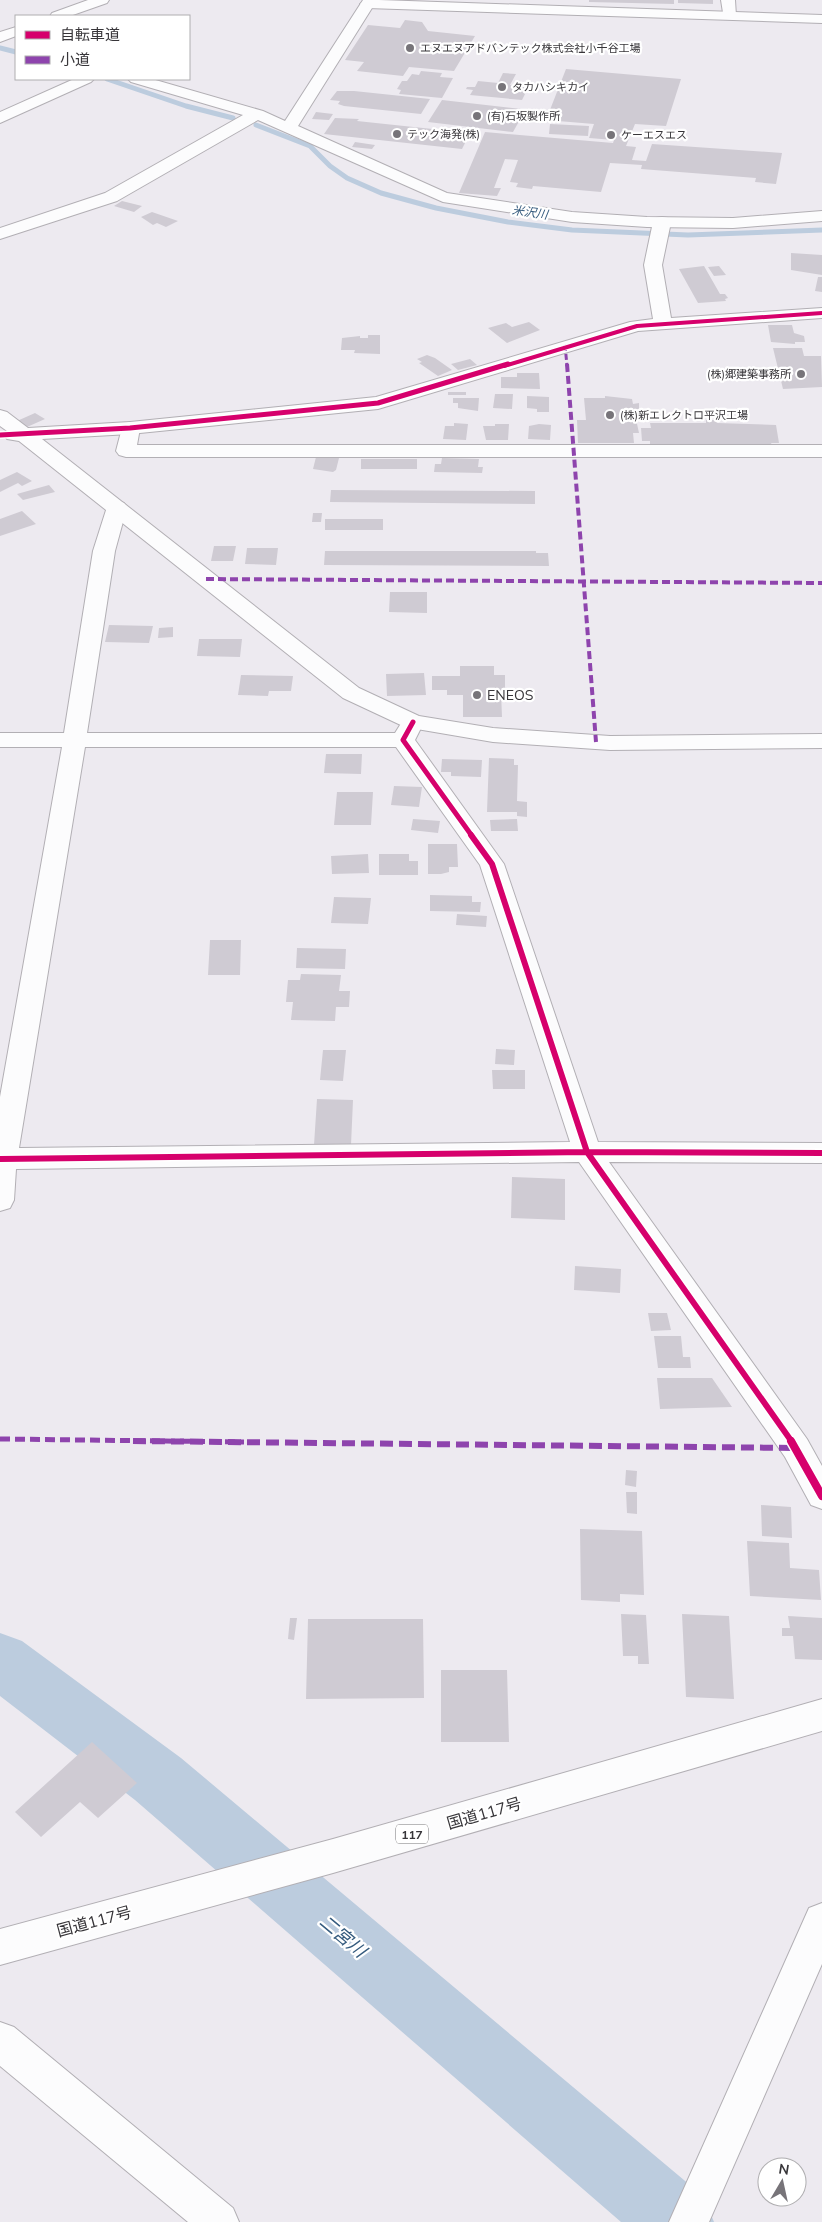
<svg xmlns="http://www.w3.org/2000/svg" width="822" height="2222" viewBox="0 0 822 2222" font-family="Mulish,'Noto Sans JP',sans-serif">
  <rect width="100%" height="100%" fill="#edeaf0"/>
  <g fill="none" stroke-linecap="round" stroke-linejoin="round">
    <!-- stream -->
    <path stroke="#bcccde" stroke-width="5" d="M0,48L16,52
      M107,79L186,106L233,118
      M256,125L310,146L330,166L347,178L381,193L436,208L508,222L572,230L688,235L822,230"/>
    <!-- river -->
    <path fill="#bcccde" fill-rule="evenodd" d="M0,1633L22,1641L181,1758L703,2196L714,2222H621L135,1800L0,1696Z"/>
  </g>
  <!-- building -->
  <path fill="#cfcbd3" d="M589,0H674V4L589,2Z
    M678,0H713V4L678,3Z
    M405,20L422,22L428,31L475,36L454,71L409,67L403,76L357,71L364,62L345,60L368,25L400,28Z
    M566,69L681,79L666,126L635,124L626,146L636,147L632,160L646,161L652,144L782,153L776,184L755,182L756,178L641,169L642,165L610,163L601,192L533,186L532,189L516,187L518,183L510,182L518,160L505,159L494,188H501L497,196L459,193L485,132L613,143L614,140L589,138L594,124L546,120Z
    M421,71L442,73L440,77L453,78L442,98L399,94L401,90L397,89L402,81H407L412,74L419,75Z
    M503,73L516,74L510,85L529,86L522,100L470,95L473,90L466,89L467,87H475L478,81L498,83Z
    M337,91H354L430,99L421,114L344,106L338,104L340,101L330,100Z
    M442,100L530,110L527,116H522L513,132L428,122Z
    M316,112L333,114L329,120L312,119Z
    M335,118L359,119L357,121L470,133L462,149L324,134Z
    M550,124L589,126L588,136L549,134Z
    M355,142L375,145L372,149L352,147Z
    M122,201L142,206L134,212L114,206Z
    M152,212L178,221L166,227L157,223L153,225L141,217Z
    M791,253L822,255V275L791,270Z
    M704,266L720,294H725L728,298L725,299L726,301L698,303L679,269Z
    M719,266L726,275L714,276L708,267Z
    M818,277H822V292L815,291Z
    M529,322L540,330L507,343L488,328L506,323L512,327Z
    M768,325H792L794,333L804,336L805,342H795V344L771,342Z
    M368,335H380V354L354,353L355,350H341L342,338L360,336V338H368Z
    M773,348H802L804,356H821L822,387L783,389Z
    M427,355L435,358L452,370L438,376L419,363L422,362L417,359Z
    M470,359L477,365L458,370L451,364Z
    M517,373H539L540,389L501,388V377H517Z
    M448,392H466V395H448Z
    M495,394H513L512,409L493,408Z
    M527,396L549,397V412H537V409L527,408Z
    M605,396L632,399L633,404L639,403V411L634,410L639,433H633L634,443H578L577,420H586L584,398H605Z
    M453,398H479L478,411L458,408V403H453Z
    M35,413L45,419L27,427L17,421Z
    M706,420H716L717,423L776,425L779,443H771L772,445L650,444V441H642L641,428H651L650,423H706Z
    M454,423L468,424L466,440L443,439L445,426H454Z
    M495,424H509L508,440H486L483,426H495Z
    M539,424L551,425L550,440L528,439L529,426Z
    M316,457L339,458L336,470L333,472L313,469Z
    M442,458L479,459L478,467H483L482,473L434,472L435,464H441Z
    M361,459H417V469H361Z
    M17,472L32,481L22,486L18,483L0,492V480Z
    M49,485L55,492L23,500L17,494Z
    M331,490L535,491V504L330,502Z
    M22,511L36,524L0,536V519Z
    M313,513H322L321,522H312Z
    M325,519H383V530H325Z
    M214,546H236L233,561H211Z
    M247,548H278L276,565L245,564Z
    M325,551H536V553H548L549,566L324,565Z
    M390,592H427V613L389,612Z
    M109,625L153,626L149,643L105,642Z
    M173,627V637L158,638L159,628Z
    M199,639H242L240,657L197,656Z
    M460,666H494V675H505V691L501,692L502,717H463V695H447V690H432V676H460Z
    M424,673L426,695L387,696L386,674Z
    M241,675L293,676L291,691H269L268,696L238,695Z
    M326,754H362L361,774L324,773Z
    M489,758L514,759V765H518L517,801L527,802V817L517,816V812H487Z
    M442,759L482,760L481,777L451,776V772H441Z
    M394,786L422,787L419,807L391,805Z
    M337,792H373L371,825H334Z
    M413,819L440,821L438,833L411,830Z
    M517,819L518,831H491L490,820Z
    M428,844H457L458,867H449V872L441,874H428Z
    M368,854L369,873L332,874L331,856Z
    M379,854H409V861H418V875H379Z
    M430,895L472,896V902H481L480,912L430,911Z
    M334,897L371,898L368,924L331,923Z
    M457,914L487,916L486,927L456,925Z
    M210,940H241L240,975H208Z
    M297,948L346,949L345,969L296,968Z
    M301,974L341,975L339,991H350L349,1007H336L335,1021L291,1020L293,1002H286L288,980H300Z
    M496,1049L515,1050L514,1065L495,1064Z
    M323,1050H346L343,1081L320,1080Z
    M492,1070H525V1089H493Z
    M317,1099L353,1100L351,1145H314Z
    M512,1177L565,1179V1220L511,1218Z
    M575,1266L621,1269L620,1293L574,1290Z
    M648,1313H667L671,1330L651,1331Z
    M654,1336H681L683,1357H690L691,1368H658Z
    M657,1378H712L732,1407L660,1409Z
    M626,1470L637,1471L636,1487L625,1485Z
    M626,1492H637V1514L627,1513Z
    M761,1505L791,1507L792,1538L762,1536Z
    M580,1529L642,1531L644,1595L620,1594V1602L581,1600Z
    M747,1541L789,1543L790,1568L819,1570L821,1600L750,1596Z
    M621,1614L646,1615L649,1664H638V1656H623Z
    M682,1614L729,1616L734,1699L686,1697Z
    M788,1616L822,1618V1660L795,1659L793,1636H782V1628H790Z
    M290,1618H297L294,1640L288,1639Z
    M308,1619H423L424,1698L306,1699Z
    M441,1670H507L509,1742H441Z
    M92,1742L137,1783L98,1818L80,1802L41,1837L15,1812Z"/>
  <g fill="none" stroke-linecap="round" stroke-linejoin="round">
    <!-- street casing -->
    <g stroke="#b2afb4" stroke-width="2">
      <path id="street" d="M88,0H109L107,3L70,16H50L52,13Z
        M363,0H377L298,126L447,193L572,212L647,217L733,218L822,211V221L733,228L647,227L572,222L443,202L258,120L117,201L0,239V228L105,193L243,115L131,82L128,79H152L263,111L285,121Z
        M721,0H735L736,16L734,19H724Z
        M16,27V36L0,42V32Z
        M74,79H94L91,82L0,123V112Z
        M130,422L137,424L140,428L137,445H822V457H126L119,455L116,451L123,424Z
        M117,501L124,503L127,507L115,551L87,733H395L405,717L413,715L421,717L424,722L415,740L504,864L598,1142L822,1143V1163L609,1162L807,1439L822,1466V1509L811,1505L785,1457L579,1162L16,1169L14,1200L10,1208L0,1211V1097L62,747H0V733H64L93,551L107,507L110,503ZM85,747H396L480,865L570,1142L19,1148Z
        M0,2022L14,2027L233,2208L239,2222H188L0,2066Z"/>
    </g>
    <!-- secondary casing -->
    <g stroke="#b2afb4" stroke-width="2">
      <path id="secondary" d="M379,0L822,15V23L367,8L360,4L365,0Z
        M662,217L668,218L671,222L662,265L671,318L822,308V318L638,331L378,409L130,434L42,439L359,688L419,716L493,728L610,736L822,734V748L610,750L493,742L405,727L343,698L19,441L7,439L4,435L7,431L0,426V410L7,412L28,428L130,422L376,397L630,322L653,319L644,265L653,222L656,218Z
        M822,1903V1964L709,2222H669L809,1908Z"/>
    </g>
    <!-- highway casing -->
    <g stroke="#b2afb4" stroke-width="2">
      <path id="highway" d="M822,1699V1731L333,1873L0,1965V1929L333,1839Z"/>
    </g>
    <!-- street -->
    <use href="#street" fill="#fcfcfd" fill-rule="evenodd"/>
    <!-- secondary -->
    <use href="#secondary" fill="#fcfcfd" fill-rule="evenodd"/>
    <!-- highway -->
    <use href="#highway" fill="#fcfcfd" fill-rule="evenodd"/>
    <!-- quiet-far3 -->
    <path stroke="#8e44ad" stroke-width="3" stroke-dasharray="6 3" stroke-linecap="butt" d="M565,345L567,366"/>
    <!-- quiet-far2 -->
    <path stroke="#8e44ad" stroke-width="4" stroke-dasharray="8 4" stroke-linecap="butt" d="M567,364L596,742
      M206,579L822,583"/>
    <!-- quiet-far1 -->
    <path stroke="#8e44ad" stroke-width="5" stroke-dasharray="10 5" stroke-linecap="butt" d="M0,1439L244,1442"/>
    <!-- quiet -->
    <path stroke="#8e44ad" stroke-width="6" stroke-dasharray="13 6" stroke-linecap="butt" d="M133,1441L796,1448"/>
    <!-- cycleway-far3 casing -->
    <g stroke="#fff" stroke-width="5.5">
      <path id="cycleway-far3" d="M504,366L637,326L822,313"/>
    </g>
    <!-- cycleway-far2 casing -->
    <g stroke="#fff" stroke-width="8">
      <path id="cycleway-far2" d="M0,435L130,428L378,403L508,364
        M413,722L403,740L472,836"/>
    </g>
    <!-- cycleway-far1 casing -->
    <g stroke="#fff" stroke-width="9">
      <path id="cycleway-far1" d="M471,835L492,864L587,1152L792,1442
        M0,1159L587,1152L822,1153"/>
    </g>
    <!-- cycleway casing -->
    <g stroke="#fff" stroke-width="11">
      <path id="cycleway" d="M791,1441L822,1496"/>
    </g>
    <!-- cycleway-far3 -->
    <use href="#cycleway-far3" stroke="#d6006c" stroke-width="4"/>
    <!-- cycleway-far2 -->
    <use href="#cycleway-far2" stroke="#d6006c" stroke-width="5"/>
    <!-- cycleway-far1 -->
    <use href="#cycleway-far1" stroke="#d6006c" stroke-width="6"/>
    <!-- cycleway -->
    <use href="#cycleway" stroke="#d6006c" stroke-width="8"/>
  </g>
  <!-- markers -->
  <g fill="#777479" stroke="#fff" stroke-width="2">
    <circle cx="410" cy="48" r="5"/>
    <circle cx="502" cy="87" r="5"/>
    <circle cx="477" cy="116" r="5"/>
    <circle cx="397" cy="134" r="5"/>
    <circle cx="611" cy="135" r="5"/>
    <circle cx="801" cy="374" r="5"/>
    <circle cx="610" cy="415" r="5"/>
    <circle cx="477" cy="695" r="5"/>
  </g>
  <g text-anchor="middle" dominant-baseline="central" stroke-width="4.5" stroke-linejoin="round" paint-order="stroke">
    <!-- far-poi labels -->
    <g font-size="11" fill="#373539" stroke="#fff" text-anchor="start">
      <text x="420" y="48">エヌエヌアドバンテック株式会社小千谷工場</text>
      <text x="512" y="87">タカハシキカイ</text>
      <text x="487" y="116">(有)石坂製作所</text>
      <text x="407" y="134">テック海発(株)</text>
      <text x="621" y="135">ケーエスエス</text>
      <text x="791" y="374" text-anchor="end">(株)郷建築事務所</text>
      <text x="620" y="415">(株)新エレクトロ平沢工場</text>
    </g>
    <!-- far-water labels -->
    <g font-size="12" font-style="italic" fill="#355b7e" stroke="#fff">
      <text transform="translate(530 212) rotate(8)">米沢川</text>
    </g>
    <!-- shield labels -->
    <rect fill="#fff" stroke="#737274" stroke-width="1" x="396" y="1824.5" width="32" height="19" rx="4"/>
    <g font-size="12" font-weight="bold" fill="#373539">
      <text x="412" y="1834">117</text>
    </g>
    <!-- poi labels -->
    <g font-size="14" fill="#373539" stroke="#fff" text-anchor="start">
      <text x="487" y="695">ENEOS</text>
    </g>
    <!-- near-street labels -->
    <g font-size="16" fill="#373539" stroke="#fff">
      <text transform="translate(484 1813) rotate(-16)">国道117号</text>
      <text transform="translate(94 1921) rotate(-15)">国道117号</text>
    </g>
    <!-- near-water labels -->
    <g font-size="18" font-style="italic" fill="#355b7e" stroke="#fff">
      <text transform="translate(343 1936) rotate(40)">二宮川</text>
    </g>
  </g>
  <!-- legend -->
  <rect x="15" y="15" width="175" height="65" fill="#ffffff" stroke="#afaeb0"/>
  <rect x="25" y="31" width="25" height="8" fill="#d6006c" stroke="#afaeb0"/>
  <text x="60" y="40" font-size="15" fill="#373539">自転車道</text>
  <rect x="25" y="56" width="25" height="8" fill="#8e44ad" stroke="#afaeb0"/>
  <text x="60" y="65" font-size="15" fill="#373539">小道</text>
  <!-- north arrow -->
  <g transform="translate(782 2182) rotate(9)"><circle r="24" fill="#ffffff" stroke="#afaeb0"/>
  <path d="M0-4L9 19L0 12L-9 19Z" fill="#777479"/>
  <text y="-8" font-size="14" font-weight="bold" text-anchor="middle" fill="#373539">N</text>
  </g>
</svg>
